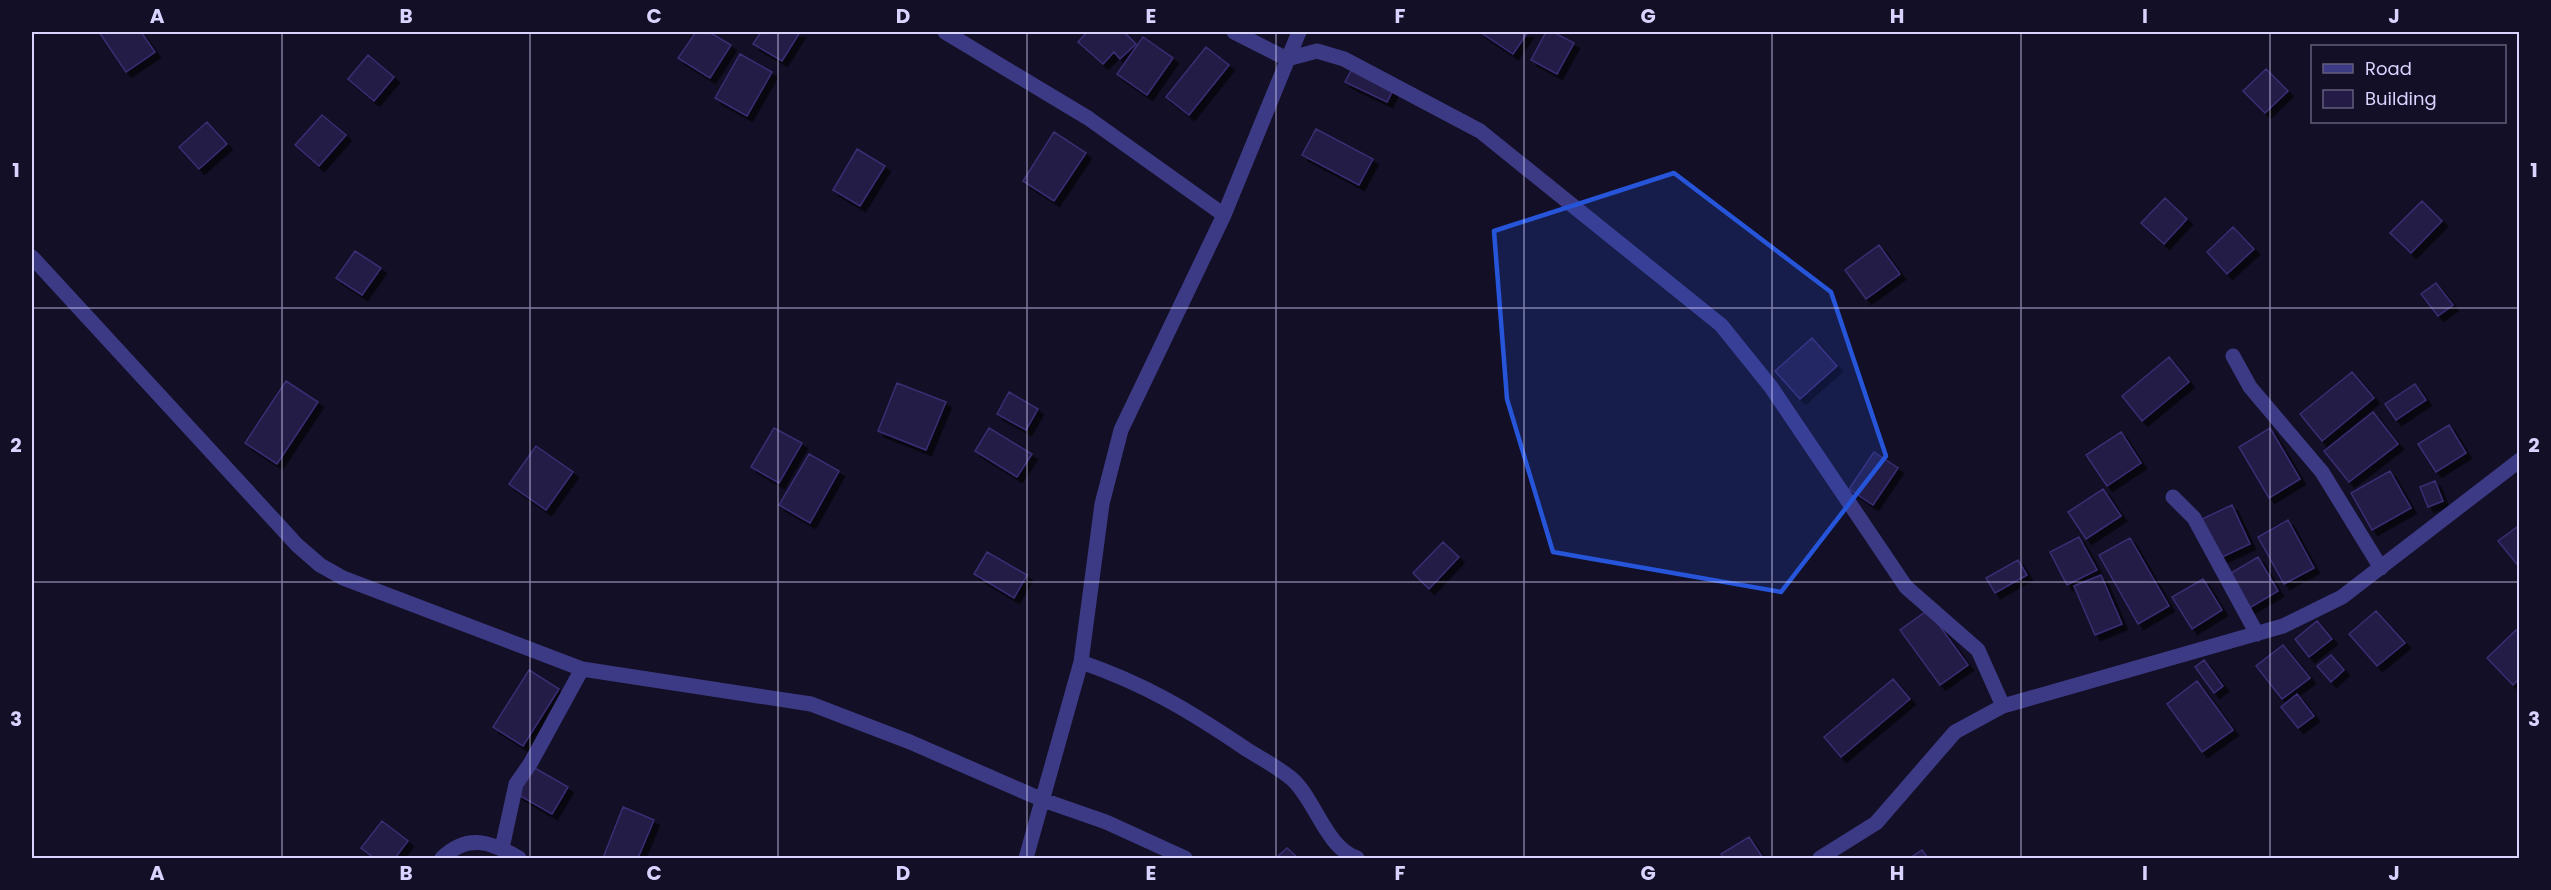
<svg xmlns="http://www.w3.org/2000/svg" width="2551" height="890" viewBox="0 0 2551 890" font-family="Poppins,sans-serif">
  <defs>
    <filter id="shadow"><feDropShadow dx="5.5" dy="5.5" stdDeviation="0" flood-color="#0009"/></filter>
  </defs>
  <rect width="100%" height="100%" fill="#130f26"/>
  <!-- building -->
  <path fill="#241b47" stroke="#3b2d73" stroke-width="1.5" filter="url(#shadow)" d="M99,32H141L155,52L126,72Z
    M696,32H709L731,45L710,78L678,58Z
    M761,32H800L782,61L753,44Z
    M1087,32H1124L1136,44L1120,59L1114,52L1103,64L1078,42Z
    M1480,32H1528L1513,54Z
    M1546,32H1553L1574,43L1557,74L1531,60Z
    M1143,37L1173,58L1147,95L1117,74Z
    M1206,47L1229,65L1189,115L1166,97Z
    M740,54L772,72L747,116L715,98Z
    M368,55L394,77L374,101L348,79Z
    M1353,67L1394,88L1387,102L1345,82Z
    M2266,69L2288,91L2265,113L2243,91Z
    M322,115L346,135L319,166L295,145Z
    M207,122L227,144L199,169L179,147Z
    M1316,129L1373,159L1359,185L1302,155Z
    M1054,132L1086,153L1054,201L1023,181Z
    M857,149L885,166L860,206L833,190Z
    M2165,198L2187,219L2164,244L2141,223Z
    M2422,201L2442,221L2411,253L2390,233Z
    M2233,227L2254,249L2227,274L2207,252Z
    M1879,245L1900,274L1866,299L1845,270Z
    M355,251L381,268L362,295L336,278Z
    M2436,283L2453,305L2438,316L2421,294Z
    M1812,338L1837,366L1800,399L1775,371Z
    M2169,357L2189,382L2142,421L2122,396Z
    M2352,372L2374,398L2322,441L2300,414Z
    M286,381L318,402L277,464L245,443Z
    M897,383L946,402L926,450L878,431Z
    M2415,384L2426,400L2396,420L2385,404Z
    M1009,392L1038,409L1026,430L997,414Z
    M2373,412L2398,444L2349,482L2324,451Z
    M2449,425L2466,453L2436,472L2418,444Z
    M774,428L802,443L779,483L751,467Z
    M989,428L1032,454L1017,477L975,451Z
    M2270,428L2300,479L2269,498L2239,447Z
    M2121,432L2141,463L2107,486L2086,455Z
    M536,446L573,472L546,510L509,484Z
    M1874,452L1898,468L1873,505L1849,489Z
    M809,454L839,471L810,523L779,505Z
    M2390,471L2411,508L2372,530L2351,493Z
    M2435,481L2443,501L2428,507L2420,487Z
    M2103,489L2121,516L2086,539L2068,512Z
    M2232,505L2250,544L2220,558L2202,519Z
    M2288,520L2314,568L2284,584L2258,537Z
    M2520,525V568L2498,541Z
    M2079,537L2097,570L2067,585L2050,552Z
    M2130,538L2169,606L2138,624L2099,555Z
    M1443,542L1459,557L1429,589L1413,573Z
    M987,552L1027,575L1014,598L974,574Z
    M2258,557L2278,591L2246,610L2226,576Z
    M2018,560L2027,575L1995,593L1986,578Z
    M2101,575L2122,624L2095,635L2074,586Z
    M2203,579L2222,610L2192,629L2172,597Z
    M1928,610L1968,665L1940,685L1900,630Z
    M2376,611L2405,643L2377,666L2349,634Z
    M2317,621L2332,639L2309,657L2295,639Z
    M2516,630L2520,633V678L2513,685L2487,658Z
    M2283,645L2310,678L2282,699L2256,666Z
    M2331,655L2344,670L2331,682L2317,666Z
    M2204,660L2223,686L2214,693L2195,667Z
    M529,670L559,689L523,746L493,727Z
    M1893,679L1910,699L1841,757L1824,737Z
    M2197,681L2233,730L2202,752L2167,704Z
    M2297,694L2314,716L2298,728L2281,707Z
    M533,767L568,787L552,814L517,794Z
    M623,807L654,820L638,858H603Z
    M382,821L408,841L395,858H374L361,848Z
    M1749,837L1763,858H1723L1721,854Z
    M1287,848L1298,858H1276Z
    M1922,850L1928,858H1910Z"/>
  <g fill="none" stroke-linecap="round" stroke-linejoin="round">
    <!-- street -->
    <path stroke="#3d3a85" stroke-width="15" d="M945,32L1088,118L1224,215
      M1234,32L1287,59L1317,51L1344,59L1480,131L1721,325L1771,387L1906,587L1978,650L2003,706
      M32,257L297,545L320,565L343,578L582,669L811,704L910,742L1043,800L1106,822L1185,858
      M2233,356L2250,387L2322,472L2381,568
      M2173,497L2194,518L2257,634
      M1081,662C1145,684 1190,711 1246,749C1260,758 1278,767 1292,779C1315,799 1326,848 1357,858
      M502,848L516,784L530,764L582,669
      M442,858C468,833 491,842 519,858
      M1026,858L1081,662L1102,504L1121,430L1224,215L1299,32
      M1820,858L1876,823L1955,732L2003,706L2283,626L2342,597L2520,460"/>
  </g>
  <!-- marked area -->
  <path fill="#2655da" fill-opacity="0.2" stroke="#2655da" stroke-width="4.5" stroke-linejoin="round" d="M1674,173L1831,292L1886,456L1781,592L1553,552L1507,399L1494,231Z"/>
  <!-- grid -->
  <path fill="none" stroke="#d9d4ff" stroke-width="1.5" stroke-opacity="0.55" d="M282,32V858M530,32V858M778,32V858M1027,32V858M1276,32V858M1524,32V858M1772,32V858M2021,32V858M2270,32V858M32,308H2520M32,582H2520"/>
  <!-- border -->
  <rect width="2551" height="890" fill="none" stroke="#130f26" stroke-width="66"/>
  <!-- legend -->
  <rect x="2311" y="45" width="195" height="78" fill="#130f26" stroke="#625e7d" stroke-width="1.5"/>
  <rect x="2323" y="64" width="30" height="9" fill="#3d3a85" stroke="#625e7d" stroke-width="1.5"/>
  <text x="2365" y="75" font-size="18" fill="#d9d4ff">Road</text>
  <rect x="2323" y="90" width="30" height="18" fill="#241b47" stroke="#625e7d" stroke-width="1.5"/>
  <text x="2365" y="105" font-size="18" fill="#d9d4ff">Building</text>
  <rect x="33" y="33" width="2485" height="824" fill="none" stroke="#d9d4ff" stroke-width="2"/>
  <g font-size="20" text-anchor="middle" font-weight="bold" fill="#d9d4ff">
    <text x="157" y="23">A</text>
    <text x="406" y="23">B</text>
    <text x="654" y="23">C</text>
    <text x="903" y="23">D</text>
    <text x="1151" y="23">E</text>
    <text x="1400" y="23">F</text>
    <text x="1648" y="23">G</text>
    <text x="1897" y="23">H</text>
    <text x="2145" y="23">I</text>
    <text x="2394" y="23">J</text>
    <text x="16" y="177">1</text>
    <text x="2534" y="177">1</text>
    <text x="16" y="452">2</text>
    <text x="2534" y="452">2</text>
    <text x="16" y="726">3</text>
    <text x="2534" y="726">3</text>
    <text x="157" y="880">A</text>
    <text x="406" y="880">B</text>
    <text x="654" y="880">C</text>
    <text x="903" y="880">D</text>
    <text x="1151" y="880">E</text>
    <text x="1400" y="880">F</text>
    <text x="1648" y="880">G</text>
    <text x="1897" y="880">H</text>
    <text x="2145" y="880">I</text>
    <text x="2394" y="880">J</text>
  </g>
</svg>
